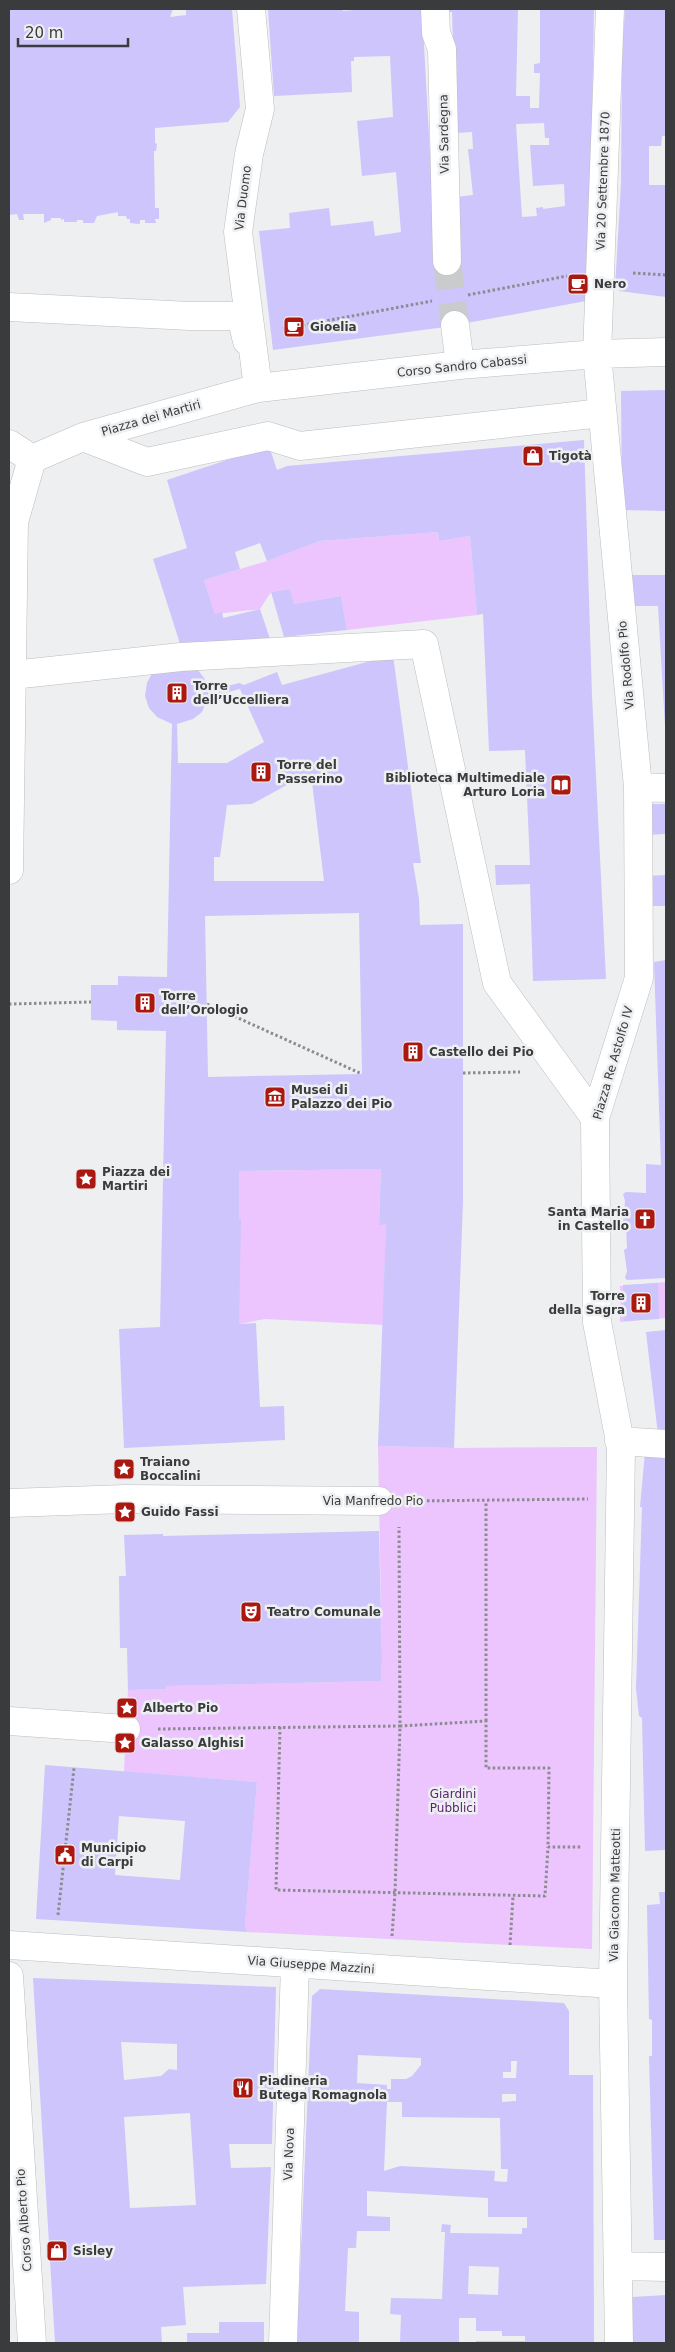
<svg xmlns="http://www.w3.org/2000/svg" width="675" height="2352" viewBox="0 0 675 2352" font-family="'DejaVu Sans',sans-serif">
  <rect width="100%" height="100%" fill="#edeff1"/>
  <!-- green -->
  <path fill="#ecc4fe" d="M438,532L439,541L470,536L477,615L347,630L341,596L294,604L290,589L271,592L260,609L215,614L204,580L267,561L320,541Z
    M381,1169L379,1224H386L383,1325L265,1319L239,1324V1171Z
    M666,1282V1318L620,1322V1286Z
    M378,1446L454,1448L597,1447L592,1949L247,1932L245,1925L257,1782L124,1772L128,1690L166,1689V1686L381,1681L382,1659Z"/>
  <!-- building -->
  <path fill="#cdc5fc" fill-rule="evenodd" d="M9,9H173L170,17L186,15V9H232L240,107L228,122L155,128V143L157,144L156,151H154L155,208H159V219H155L156,223H145V220H140V224L130,223V219H127L126,216H118V212L97,216L94,223H83V220H77V222H64V219L61,220V218H51V220L44,223V214H23L24,220H19L17,214L9,215Z
    M268,9H343V11L365,9H422L436,262L449,198L473,195L468,149H473L472,132L456,133L452,12H444V9H518L516,96H530V108H539L540,73H534V64L540,63V9H594L589,293L585,298L586,301L445,327L273,350L259,231L290,228L289,213L329,208L331,226L373,221L375,236L401,232L396,172L362,176L357,121L393,117L390,56L354,57V61H351L352,92L274,96ZM544,123L545,138H549V145H530L533,186L564,184L565,206L543,209V207L536,208L537,216L522,217L516,124Z
    M625,9H666V136H662L661,146H649V185H666V297L619,291V287L615,288L621,184L622,54Z
    M666,390V511L622,510L621,391Z
    M584,440L592,695L606,979L533,981L530,884L496,885L495,865H530L525,750L489,751L483,614L477,615L470,536L439,541L438,532L320,541L267,561L260,543L235,552L240,569L204,580L215,614L222,612L223,618L260,609L270,639L182,650L153,559L187,548L167,480L269,446L277,470L287,466Z
    M625,575H666V743L658,606H626Z
    M290,589L294,604L341,596L347,630L284,637L271,592Z
    M393,655L421,863H413L419,899L420,925L463,924V1201L454,1448L378,1446L386,1224L379,1225L381,1169L239,1171V1219H241L239,1324L256,1323L260,1407L284,1406L285,1440L124,1448L119,1329L160,1327L166,1031L117,1030V1021L91,1020V985H118V976L167,977L172,724L157,717L149,708L145,696L147,683L153,671L197,669L204,678L208,691L239,683L244,685L277,672L282,685ZM240,689L264,742L227,763H178L177,724L193,719L202,712L208,697ZM311,774L324,881H214V857H220L227,805L252,804L294,781ZM359,913L362,1074L208,1077L205,916Z
    M641,804H666V834L643,835Z
    M666,875V906H648L646,876Z
    M666,960V1278L627,1280L625,1278L627,1271L624,1250L627,1248L626,1225L623,1223L625,1201L623,1194L626,1192L646,1193V1164L661,1165L654,962Z
    M658,1283L659,1319L624,1321L623,1285Z
    M666,1330V1435H658L646,1332Z
    M645,1452L666,1454V1850L645,1851L642,1718L639,1716L636,1688L642,1507H640Z
    M379,1531L382,1659L381,1681L166,1686V1689L128,1690L127,1648H120L119,1576H126L124,1535L163,1534V1536Z
    M45,1765L257,1782L245,1925L247,1932L36,1919ZM119,1816L185,1821L180,1880L115,1875Z
    M659,1892H666V2240H654L649,2056H652V2020L649,2019L647,1905L660,1904Z
    M33,1978L276,1987L272,2144H229L231,2168L271,2167L266,2284L183,2287L186,2325L161,2327L162,2343H55ZM121,2042L177,2044V2070L169,2069L161,2076L124,2080ZM190,2113L196,2205L130,2208L124,2117Z
    M320,1989L564,2003L569,2011V2075H593L594,2343H476V2341H525V2336H502V2331H476V2318H459V2343H400L401,2315L390,2314L391,2298L442,2299L445,2232H441L442,2224L451,2225L450,2233L522,2234V2228H527V2217H488V2198L367,2191V2216L390,2217V2231H357L356,2248H348L345,2311L359,2312V2343L297,2342L312,1996ZM358,2055L421,2058V2065L412,2076L406,2079H391V2089H387V2085L357,2083ZM511,2061H517L516,2078H503V2072H511ZM502,2094H516V2101L502,2102ZM387,2102H402V2117L500,2118L501,2169H508L507,2182L494,2181L495,2171L400,2166L384,2171ZM469,2266L499,2267L498,2295L468,2294Z
    M666,2295V2343H632V2297Z
    M219,2322H264V2343H187V2333H219Z"/>
  <g fill="none" stroke-linecap="round" stroke-linejoin="round">
    <!-- street-tunnel -->
    <path stroke="#c9cbcd" stroke-width="28" stroke-dasharray="28 14" stroke-linecap="butt" d="M447,261L455,325"/>
    <!-- street casing -->
    <g stroke="#bcbdc0" stroke-width="29">
      <path id="street" d="M251,9L260,109L249,154L238,232L258,388
        M435,9L436,33L442,49L447,261
        M610,9L597,354L638,787L639,978L595,1118L597,1322L621,1447L613,1984L619,2343
        M9,307L190,316H241L247,341
        M455,325L460,365
        M83,437L147,462L268,436L300,446L602,413
        M9,444L32,459
        M32,459L83,437L258,388L460,365L597,354L666,352
        M12,675L181,657L424,644L497,983L595,1118
        M638,787L666,788
        M9,870L14,522L32,459
        M619,1441L666,1444
        M9,1503L125,1499L379,1501
        M9,1721L126,1729
        M9,1945L613,1984
        M9,1976L32,2343
        M618,2266L666,2267
        M283,2343L295,1965"/>
    </g>
    <!-- path -->
    <path stroke="#8b8c8e" stroke-width="3" stroke-dasharray="2.5 2.5" stroke-linecap="butt" d="M633,273L666,275
      M468,295L567,276
      M283,329L432,301
      M9,1004L91,1002
      M207,1004L362,1074
      M463,1073L520,1072
      M412,1501L588,1499
      M486,1721V1501
      M280,1727L276,1890L545,1896L548,1847
      M158,1729L400,1726L399,1527
      M58,1915L74,1768
      M392,1936L395,1893L400,1726L486,1721V1768H549L548,1847H582
      M510,1945L513,1896"/>
    <!-- street -->
    <use href="#street" stroke="#fff" stroke-width="28"/>
  </g>
  <!-- icons -->
  <defs>
    <g id="cafe-square" transform="scale(1.125)"><rect x="-9" y="-9" width="18" height="18" rx="4" fill="#aa1810" stroke="#edeff1"/><path d="M-5.5-4.5H6V0H3Q3 3.5 0 3.5H-2.5Q-5.5 3.5-5.5 0ZM3-3.2v2h1.7v-2ZM-6 4.5H4V6H-6Z" fill="#fff"/></g>
    <g id="shop-square" transform="scale(1.125)"><rect x="-9" y="-9" width="18" height="18" rx="4" fill="#aa1810" stroke="#edeff1"/><path d="M-5-2.5h2.3a2.7 3.5 0 0 1 5.4 0H5L5.5 6h-11ZM-1.5-2.5h3a1.5 2.3 0 0 0-3 0Z" fill="#fff"/></g>
    <g id="building-square" transform="scale(1.125)"><rect x="-9" y="-9" width="18" height="18" rx="4" fill="#aa1810" stroke="#edeff1"/><path d="M-4-6H4V6H1V3H-1V6H-4ZM-2.5-4.3h1.7v1.8h-1.7ZM.8-4.3h1.7v1.8H.8ZM-2.5-1h1.7V.8h-1.7ZM.8-1h1.7V.8H.8Z" fill="#fff"/></g>
    <g id="library-square" transform="scale(1.125)"><rect x="-9" y="-9" width="18" height="18" rx="4" fill="#aa1810" stroke="#edeff1"/><path d="M-6-4Q-3-5.5-.7-3.5V5Q-3 3-6 4ZM6-4Q3-5.5 .7-3.5V5Q3 3 6 4Z" fill="#fff"/></g>
    <g id="museum-square" transform="scale(1.125)"><rect x="-9" y="-9" width="18" height="18" rx="4" fill="#aa1810" stroke="#edeff1"/><path d="M0-6L6-3V-2H-6V-3ZM-5-1h2V3h-2ZM-1-1h2V3h-2ZM3-1h2V3H3ZM-6 4H6V6H-6Z" fill="#fff"/></g>
    <g id="sight-square" transform="scale(1.125)"><rect x="-9" y="-9" width="18" height="18" rx="4" fill="#aa1810" stroke="#edeff1"/><path d="M0-6L1.8-2.2L6-1.7L2.9 1.2L3.7 5.4L0 3.3L-3.7 5.4L-2.9 1.2L-6-1.7L-1.8-2.2Z" fill="#fff"/></g>
    <g id="church-square" transform="scale(1.125)"><rect x="-9" y="-9" width="18" height="18" rx="4" fill="#aa1810" stroke="#edeff1"/><path d="M-1.2-6h2.4v3.5h3.3v2.4h-3.3V6h-2.4V-.1h-3.3v-2.4h3.3Z" fill="#fff"/></g>
    <g id="theatre-square" transform="scale(1.125)"><rect x="-9" y="-9" width="18" height="18" rx="4" fill="#aa1810" stroke="#edeff1"/><path d="M-5-5.5Q0-4 5-5.5V0Q5 5 0 6Q-5 5-5 0ZM-3.3-2.5H-1v1.5H-3.3ZM1-2.5H3.3v1.5H1ZM-2.8 1Q0 5.5 2.8 1Z" fill="#fff"/></g>
    <g id="civic-square" transform="scale(1.125)"><rect x="-9" y="-9" width="18" height="18" rx="4" fill="#aa1810" stroke="#edeff1"/><path d="M-.6-6.5H3V-4.5H.6V-3L4-1V1h2V6H-6V1h2V-1L-.6-3ZM-1.2 2.5V6h2.4V2.5Z" fill="#fff"/></g>
    <g id="restaurant-square" transform="scale(1.125)"><rect x="-9" y="-9" width="18" height="18" rx="4" fill="#aa1810" stroke="#edeff1"/><path d="M-5-6h1v4h1v-4h1v4h1v-4h1v5L-1.5 .5V6h-2V.5L-5-1ZM5-6V6H3V1.5H1.5Q1.5-4 5-6Z" fill="#fff"/></g>
  </defs>
  <g fill-rule="evenodd">
    <use href="#cafe-square" x="578" y="284"/>
    <use href="#cafe-square" x="294" y="327"/>
    <use href="#shop-square" x="533" y="456"/>
    <use href="#building-square" x="177" y="693"/>
    <use href="#building-square" x="261" y="772"/>
    <use href="#library-square" x="561" y="785"/>
    <use href="#building-square" x="145" y="1003"/>
    <use href="#building-square" x="413" y="1052"/>
    <use href="#museum-square" x="275" y="1097"/>
    <use href="#sight-square" x="86" y="1179"/>
    <use href="#church-square" x="645" y="1219"/>
    <use href="#building-square" x="641" y="1303"/>
    <use href="#sight-square" x="124" y="1469"/>
    <use href="#sight-square" x="125" y="1512"/>
    <use href="#theatre-square" x="251" y="1612"/>
    <use href="#sight-square" x="127" y="1708"/>
    <use href="#sight-square" x="125" y="1743"/>
    <use href="#civic-square" x="65" y="1855"/>
    <use href="#restaurant-square" x="243" y="2088"/>
    <use href="#shop-square" x="57" y="2251"/>
  </g>
  <g text-anchor="middle" dominant-baseline="central" stroke-width="5" stroke-linejoin="round" paint-order="stroke">
    <!-- street labels -->
    <g font-size="12" fill="#3a3b3c" stroke="#edeff1">
      <text transform="translate(444 134) rotate(-91)">Via Sardegna</text>
      <text transform="translate(603 181) rotate(-88)">Via 20 Settembre 1870</text>
      <text transform="translate(243 198) rotate(-83)">Via Duomo</text>
      <text transform="translate(462 366) rotate(-6)">Corso Sandro Cabassi</text>
      <text transform="translate(151 418) rotate(-16)">Piazza dei Martiri</text>
      <text transform="translate(626 665) rotate(-95)">Via Rodolfo Pio</text>
      <text transform="translate(613 1063) rotate(-74)">Piazza Re Astolfo IV</text>
      <text x="373" y="1501">Via Manfredo Pio</text>
      <text transform="translate(615 1895) rotate(-89)">Via Giacomo Matteotti</text>
      <text transform="translate(311 1965) rotate(4)">Via Giuseppe Mazzini</text>
      <text transform="translate(289 2154) rotate(-88)">Via Nova</text>
      <text transform="translate(24 2220) rotate(-94)">Corso Alberto Pio</text>
    </g>
    <!-- poi labels -->
    <g font-size="12" font-weight="bold" fill="#3a3b3c" stroke="#edeff1" text-anchor="start">
      <text x="594" y="284">Nero</text>
      <text x="310" y="327">Gioelia</text>
      <text x="549" y="456">Tigotà</text>
      <text x="193" y="686">Torre<tspan x="193" dy="14">dell’Uccelliera</tspan></text>
      <text x="277" y="765">Torre del<tspan x="277" dy="14">Passerino</tspan></text>
      <text x="545" y="778" text-anchor="end">Biblioteca Multimediale<tspan x="545" dy="14">Arturo Loria</tspan></text>
      <text x="161" y="996">Torre<tspan x="161" dy="14">dell’Orologio</tspan></text>
      <text x="429" y="1052">Castello dei Pio</text>
      <text x="291" y="1090">Musei di<tspan x="291" dy="14">Palazzo dei Pio</tspan></text>
      <text x="102" y="1172">Piazza dei<tspan x="102" dy="14">Martiri</tspan></text>
      <text x="629" y="1212" text-anchor="end">Santa Maria<tspan x="629" dy="14">in Castello</tspan></text>
      <text x="625" y="1296" text-anchor="end">Torre<tspan x="625" dy="14">della Sagra</tspan></text>
      <text x="140" y="1462">Traiano<tspan x="140" dy="14">Boccalini</tspan></text>
      <text x="141" y="1512">Guido Fassi</text>
      <text x="267" y="1612">Teatro Comunale</text>
      <text x="143" y="1708">Alberto Pio</text>
      <text x="141" y="1743">Galasso Alghisi</text>
      <text x="81" y="1848">Municipio<tspan x="81" dy="14">di Carpi</tspan></text>
      <text x="259" y="2081">Piadineria<tspan x="259" dy="14">Butega Romagnola</tspan></text>
      <text x="73" y="2251">Sisley</text>
    </g>
    <!-- park labels -->
    <g font-size="12" fill="#59266d" stroke="#edeff1">
      <text x="453" y="1794">Giardini<tspan x="453" dy="14">Pubblici</tspan></text>
    </g>
  </g>
  <!-- border -->
  <rect width="675" height="2352" fill="none" stroke="#3a3b3c" stroke-width="20"/>
  <!-- scale -->
  <path d="M18 38v8h110v-8" fill="none" stroke="#3a3b3c" stroke-width="2.5"/>
  <text x="25" y="38" font-size="15" fill="#3a3b3c" stroke="#edeff1" stroke-width="4" paint-order="stroke">20 m</text>
</svg>
